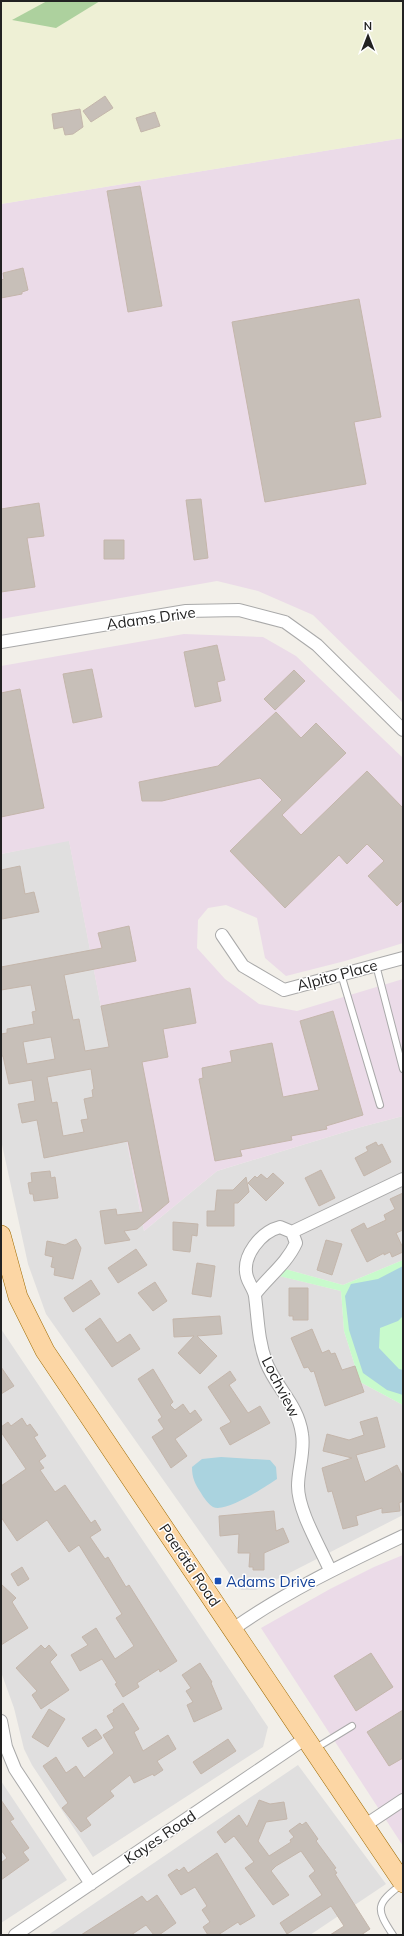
<svg xmlns="http://www.w3.org/2000/svg" width="404" height="1936" viewBox="0 0 404 1936" font-family="Mulish,sans-serif">
  <rect width="100%" height="100%" fill="#f2efe9"/>
  <!-- residential -->
  <path fill="#e0dfdf" d="M69,840L144,1231L217,1171L361,1127L403,1116V1260L343,1285L285,1269L280,1276L341,1291L344,1331L360,1382L403,1405V1515L256,1590H241L46,1314L28,1264L1,1140V854Z
    M1,1329L268,1727L263,1747L93,1857L32,1765L24,1749L14,1708L1,1672Z
    M298,1765L386,1884L310,1935H48Z
    M1,1781L67,1880L1,1923Z"/>
  <!-- industrial -->
  <path fill="#ebdbe8" d="M403,138V703L313,615L258,591L217,581L1,619V204Z
    M184,634L263,637L296,656L403,758V943L345,961L286,976L265,958L257,918L226,905L208,908L198,920L197,948L225,979L259,1004L297,1011L403,979V1116L361,1127L217,1171L144,1231L69,841L1,854V666Z
    M403,1555V1846L261,1628L330,1589L374,1567Z"/>
  <!-- farmland -->
  <path fill="#eef0d5" d="M1,1H403V138L1,204Z"/>
  <!-- forest -->
  <path fill="#add19e" d="M47,1H100L56,28L12,20Z"/>
  <!-- park -->
  <path fill="#c8facc" d="M403,1260V1405L360,1382L344,1331L341,1291L279,1276L285,1269L343,1285Z"/>
  <!-- water -->
  <path fill="#aad3df" d="M403,1266V1316L398,1321L380,1328L379,1348L399,1369L403,1370V1395L387,1390L363,1373L349,1330L345,1296L351,1284L378,1279Z
    M221,1457L270,1460L276,1467L277,1479C265,1487 226,1513 213,1507C208,1504 204,1498 201,1493C195,1484 192,1478 192,1467L202,1459Z"/>
  <!-- building -->
  <path fill="#c7bfb8" stroke="#c4b6ab" fill-rule="evenodd" d="M105,96L113,108L91,122L83,111Z
    M80,109L83,127L73,134L65,135L63,127L54,129L52,114Z
    M155,112L160,126L141,132L136,118Z
    M140,186L162,306L128,312L107,191Z
    M23,268L28,290L22,292V294L1,298V280L4,279L3,273Z
    M359,299L381,417L354,422L366,484L265,502L232,322Z
    M201,499L208,558L194,560L186,500Z
    M39,503L44,536L27,538L35,587L1,592V509Z
    M104,540H124V559H104Z
    M217,645L225,680L217,682L221,701L195,707L184,652Z
    M92,669L102,717L73,723L63,674Z
    M294,670L305,681L275,710L264,699Z
    M20,689L44,808L1,817V693Z
    M276,712L301,738L316,723L346,753L282,815L301,835L367,771L403,808V900L397,906L368,876L384,861L367,844L347,864L339,855L285,908L230,851L282,800L260,778L162,801H142L139,782L218,766Z
    M20,866L25,894L34,892L39,912L2,919L1,870Z
    M129,926L136,961L64,975L73,1020L79,1019L85,1051L109,1047L101,1006L190,988L196,1023L163,1029L168,1057L142,1062L169,1202L137,1229L124,1231L130,1240L105,1244L100,1211L116,1209L117,1215L143,1212L128,1141L44,1158L37,1120L22,1123L18,1104L35,1101L32,1080L9,1084L3,1056H1V1034L7,1033V1029L34,1024L32,1012L36,1011L31,985L1,990V967L102,948L98,933ZM51,1037L55,1059L27,1064L23,1042ZM91,1069L94,1089L92,1090L93,1097L84,1099L88,1119L81,1120L84,1132L63,1136L57,1102L52,1103L47,1077Z
    M333,1011L363,1115L326,1126L327,1129L291,1136L292,1140L240,1150L242,1156L215,1161L199,1079L203,1078L202,1068L232,1062L230,1051L272,1043L283,1097L319,1090L300,1021Z
    M376,1142L378,1146L382,1144L391,1162L364,1176L355,1158L368,1151L366,1147Z
    M321,1170L335,1198L319,1206L305,1178Z
    M50,1171L51,1178L55,1177L58,1198L34,1201L33,1194H30L28,1183L32,1182L31,1173Z
    M273,1173L284,1183L266,1201L248,1183L255,1176L257,1178L261,1174L267,1179Z
    M246,1177L249,1192L238,1203H234V1226H207V1211H215L217,1190H233Z
    M403,1193V1230L396,1233L403,1248V1252L392,1257L390,1252L384,1255V1253L367,1262L351,1230L364,1223L367,1229L386,1220L384,1215L395,1209L390,1199Z
    M173,1222L198,1224L197,1236L192,1235L190,1252L173,1250Z
    M76,1239L81,1248L73,1279L54,1275L55,1268L51,1267L53,1257L45,1255L47,1241L65,1245Z
    M326,1240L342,1244L332,1275L317,1270Z
    M136,1249L147,1265L118,1283L108,1268Z
    M197,1263L215,1266L211,1297L192,1294Z
    M91,1280L100,1294L73,1312L64,1298Z
    M155,1282L167,1301L153,1311L138,1293Z
    M289,1288H308V1320H293V1316H289Z
    M220,1316L222,1334L197,1336L217,1356L200,1374L178,1353L194,1336L174,1337L173,1319Z
    M100,1318L117,1343L130,1334L140,1349L112,1367L85,1329Z
    M312,1329L322,1353L329,1350L331,1354L335,1353L342,1370L355,1366L364,1392L325,1406L314,1371L311,1372L308,1367L304,1368L291,1338Z
    M1,1367L14,1386L1,1394Z
    M153,1369L173,1402L170,1405L175,1410L183,1404L190,1414L195,1410L202,1420L175,1439L187,1456L171,1468L152,1437L164,1429L158,1420L162,1417L138,1379Z
    M230,1371L236,1380L229,1385L248,1413L260,1406L270,1423L230,1445L220,1428L231,1422L208,1387Z
    M377,1417L385,1447L356,1455L365,1482L397,1465L403,1477V1501L399,1503L400,1511L382,1513V1508L356,1516L358,1525L343,1529L332,1491L328,1492L322,1468L352,1458L323,1451L327,1434L349,1440L364,1435L360,1422Z
    M22,1418L27,1426L30,1424L38,1435L34,1437L46,1456L39,1461L44,1468L40,1470L55,1492L65,1485L91,1523L95,1520L101,1530L90,1537L105,1559L108,1557L126,1587L129,1585L177,1661L160,1672L159,1669L137,1683L139,1687L123,1697L115,1684L117,1683L102,1659L80,1671L71,1655L88,1645L82,1637L96,1628L115,1659L134,1646L116,1618L122,1614L79,1545L69,1552L47,1520L17,1541L1,1517V1486L26,1469L1,1432V1427L8,1422L11,1426Z
    M274,1511L276,1531L283,1528L289,1542L264,1553V1570H253V1567H249L250,1553H238L239,1534L220,1536L219,1516Z
    M22,1567L29,1579L18,1586L11,1574Z
    M1,1584L16,1598L12,1602L28,1628L1,1645Z
    M41,1645L45,1649L49,1645L57,1655L50,1662L69,1690L41,1709L32,1695L37,1691L16,1668Z
    M371,1653L393,1687L356,1711L334,1676Z
    M200,1663L212,1682L211,1683L222,1709L194,1722L187,1705L193,1702L186,1691L191,1688L182,1675Z
    M123,1703L139,1729L134,1732L143,1751L168,1735L176,1749L157,1761L163,1770L154,1776L153,1774L134,1783L130,1775L110,1791L114,1796L86,1818L91,1825L81,1832L62,1808L68,1803L43,1766L56,1757L66,1773L76,1766L84,1778L114,1753L103,1735L114,1728L107,1716L114,1712L113,1710Z
    M49,1709L65,1719L48,1747L32,1737Z
    M403,1710V1758L389,1766L367,1732Z
    M96,1729L102,1738L88,1747L82,1738Z
    M228,1739L236,1751L201,1774L193,1762Z
    M1,1800L14,1819L10,1821L29,1848L23,1852L29,1860L1,1880V1863L7,1858L1,1850Z
    M259,1800L270,1804L284,1802L287,1819L266,1822L258,1841L267,1853L269,1856L291,1842L290,1840L294,1837L289,1831L300,1823L302,1825L306,1822L318,1839L316,1841L336,1868L334,1869L337,1873L335,1874L370,1929L361,1935H330L344,1926L331,1906L287,1934L280,1923L322,1895L309,1876L315,1871L301,1851L276,1866L271,1871L289,1895L273,1905L245,1868L254,1862L234,1836L225,1843L217,1832L239,1815L247,1827Z
    M217,1853L255,1916L240,1925L238,1922L218,1935H208L203,1927L210,1922L202,1910L207,1906L195,1887L181,1895L168,1875L177,1869L179,1871L184,1867L188,1873Z
    M157,1895L176,1923L159,1935H154L146,1925L131,1935H81L142,1896L147,1902Z"/>
  <g fill="none" stroke-linecap="round" stroke-linejoin="round">
    <!-- lane casing -->
    <g stroke="#a9a9a9" stroke-width="8">
      <path id="lane" d="M376,965L403,1069
        M341,974L380,1105
        M316,1748L352,1726
        M393,1935C375,1908 376,1904 402,1884"/>
    </g>
    <!-- street casing -->
    <g stroke="#a9a9a9" stroke-width="14">
      <path id="street" d="M1,642L186,611L239,610L285,622L317,645L403,730
        M222,935L243,966L284,990L403,958
        M292,1232L403,1179
        M255,1294C268,1277 287,1263 296,1243L292,1232L280,1227C261,1232 241,1256 247,1277C249,1284 254,1289 255,1296C258,1319 258,1340 266,1362C276,1388 298,1404 302,1434C305,1451 298,1469 298,1486C298,1511 320,1547 330,1570
        M233,1629C287,1591 344,1564 403,1536
        M1,1721L6,1747L15,1769L91,1884
        M364,1826L403,1800
        M15,1935L306,1738"/>
    </g>
    <!-- primary casing -->
    <g stroke="#a06b00" stroke-width="20">
      <path id="primary" d="M1,1235L18,1297L45,1351L403,1883"/>
    </g>
    <!-- lane -->
    <use href="#lane" stroke="#fff" stroke-width="6"/>
    <!-- street -->
    <use href="#street" stroke="#fff" stroke-width="12"/>
    <!-- primary -->
    <use href="#primary" stroke="#fcd6a4" stroke-width="19"/>
  </g>
  <!-- markers -->
  <rect fill="#1a4fb4" stroke="#fff" stroke-width="1.5" x="214" y="1577" width="8" height="8" rx="2"/>
  <g text-anchor="middle" dominant-baseline="central" stroke-width="3" stroke-linejoin="round" paint-order="stroke">
    <!-- street labels -->
    <g font-size="15" fill="#222" stroke="#fff">
      <text transform="translate(151 618) rotate(-8)">Adams Drive</text>
      <text transform="translate(337 975) rotate(-15)">Alpito Place</text>
      <text transform="translate(281 1387) rotate(63)">Lochview</text>
      <text transform="translate(190 1565) rotate(56)">Paerātā Road</text>
      <text transform="translate(160 1837) rotate(-34)">Kayes Road</text>
    </g>
    <!-- transit labels -->
    <g font-size="15" fill="#164399" stroke="#fff" text-anchor="start">
      <text x="226" y="1581">Adams Drive</text>
    </g>
  </g>
  <!-- border -->
  <rect width="404" height="1936" fill="none" stroke="#222222" stroke-width="4"/>
  <!-- north arrow -->
  <g transform="translate(368 36)" stroke="#ffffff" stroke-width="3" paint-order="stroke">
  <path d="M0-3L7 15L0 10L-7 15Z" fill="#222222"/>
  <text y="-6" font-size="11" font-weight="bold" text-anchor="middle" fill="#222222">N</text>
  </g>
</svg>
